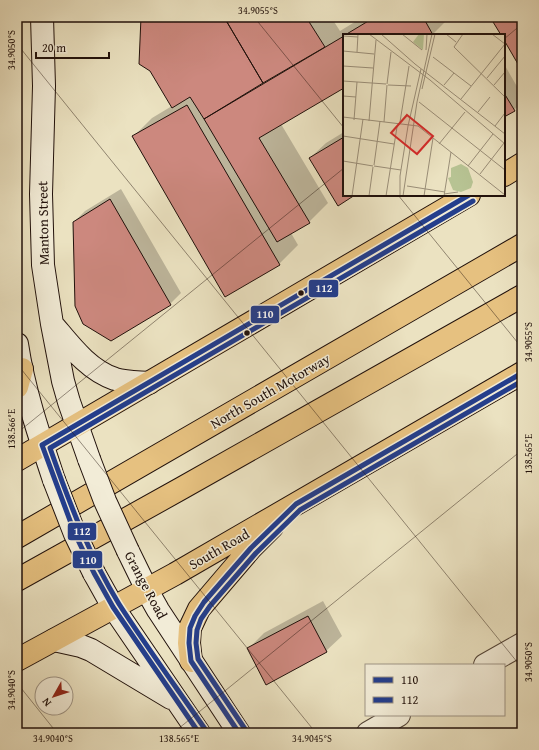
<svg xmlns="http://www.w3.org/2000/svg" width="539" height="750" viewBox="0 0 539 750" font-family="'Gentium Book Plus',serif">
  <rect width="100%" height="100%" fill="#ebe2c1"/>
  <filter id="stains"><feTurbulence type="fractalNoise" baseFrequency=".005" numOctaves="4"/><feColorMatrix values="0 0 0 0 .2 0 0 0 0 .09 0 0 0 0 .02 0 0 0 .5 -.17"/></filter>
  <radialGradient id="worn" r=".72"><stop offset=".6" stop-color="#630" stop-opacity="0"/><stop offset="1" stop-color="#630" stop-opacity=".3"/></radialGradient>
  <!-- shadow -->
  <path fill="#0003" d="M142,17H331L340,31L363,17H450L432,35H344V87L281,124L328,203L309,222L291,233L298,245L279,264L133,137L152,118L172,106Z
    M504,64L522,95V102L514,110L504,116Z
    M344,132V195H353L338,204L310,158L326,143Z
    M121,189L181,293L170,304L74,222L85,211Z
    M323,601L342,636L326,651L248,649L264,633Z"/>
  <!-- building -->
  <path fill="#cc887e" stroke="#21110b" d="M141,17H224L263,83L204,119L190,97L172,108L150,71L139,64Z
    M224,17H306L325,47L263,83Z
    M375,17H423L433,35H345Z
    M490,17H522V71L504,40V35H501Z
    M344,36V88L259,138L310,223L277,242L204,119Z
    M504,93L515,111L504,117Z
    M187,105L280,265L225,297L132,136Z
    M344,137V195H355L338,206L309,158Z
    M110,199L171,305L111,341L83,324L75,306L73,222Z
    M308,616L327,652L266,685L247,648Z"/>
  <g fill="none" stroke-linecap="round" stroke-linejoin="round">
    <!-- minor casing -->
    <g stroke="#544538" stroke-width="24">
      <path id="minor" d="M485,665L522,644
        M368,733L399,715"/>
    </g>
    <!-- secondary casing -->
    <g stroke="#21110b" stroke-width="24">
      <path id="secondary" d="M42,17L44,86L41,194L43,265L52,324L63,381L69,402L89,459
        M53,325C70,345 88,370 115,379C126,382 137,382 149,383
        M17,344C24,391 39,435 54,480
        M128,551L149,594L158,610L239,733
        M94,573L113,607L199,733
        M54,640L81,646L91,650L171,698"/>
    </g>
    <!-- primary casing -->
    <g stroke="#21110b" stroke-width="24">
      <path id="primary" d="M504,175L522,164
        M17,387L22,369
        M17,460L469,195
        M17,660L175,574L522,373
        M191,661L189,643L190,628L199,609L251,548L272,527"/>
    </g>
    <!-- motorway casing -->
    <g stroke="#21110b" stroke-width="24">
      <path id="motorway" d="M17,537L522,245
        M17,580L182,488L522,296"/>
    </g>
    <!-- minor -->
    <use href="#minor" stroke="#f2ecd7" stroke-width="22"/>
    <!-- secondary -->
    <use href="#secondary" stroke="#f2ecd7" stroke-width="22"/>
    <!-- primary -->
    <use href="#primary" stroke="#e6c180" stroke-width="22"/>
    <!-- motorway -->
    <use href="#motorway" stroke="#e6c180" stroke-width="22"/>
    <!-- secondary-bridge casing -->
    <g stroke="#21110b" stroke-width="24" stroke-linecap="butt">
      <path id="secondary-bridge" d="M89,459L105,501L128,551
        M54,480L75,534L94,573"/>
    </g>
    <!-- secondary-bridge -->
    <use href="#secondary-bridge" stroke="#f2ecd7" stroke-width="22"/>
    <!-- bus-1 casing -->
    <g stroke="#f2ecd7" stroke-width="8">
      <path id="bus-1" d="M199,733L113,607L94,573L75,534L42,445L469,195
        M239,733L191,661L189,643L190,628L195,616L204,602L251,548L296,504L522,373"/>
    </g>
    <!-- bus-2 casing -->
    <g stroke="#f2ecd7" stroke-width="8">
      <path id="bus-2" d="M205,729C176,687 146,646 119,604C89,555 69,502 50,448L473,201
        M245,729L198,659L196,643L197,630L201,619L210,606L256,553L300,510L522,381"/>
    </g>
    <!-- bus-1 -->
    <use href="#bus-1" stroke="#243e8c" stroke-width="5"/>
    <!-- bus-2 -->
    <use href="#bus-2" stroke="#243e8c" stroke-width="5"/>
  </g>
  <!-- ticks -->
  <path fill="none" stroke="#21110b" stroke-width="1" stroke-opacity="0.45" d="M254,17L344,128M513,17L522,29M504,39L522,24M17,44L522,668M398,195L522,348M17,364L316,733M17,433L344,168M17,683L57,733M173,733L522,450"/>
  <!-- markers -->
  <g fill="#21110b" stroke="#f2ecd7" stroke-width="1.5">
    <circle cx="301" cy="293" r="3.5"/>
    <circle cx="247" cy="333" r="3.5"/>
  </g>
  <g text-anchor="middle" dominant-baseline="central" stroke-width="3" stroke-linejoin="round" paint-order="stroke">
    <!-- street labels -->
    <g font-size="14" fill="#21110b" stroke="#f2ecd7">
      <text transform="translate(43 223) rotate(-91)">Manton Street</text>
      <text transform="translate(270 391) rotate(-30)">North South Motorway</text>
      <text transform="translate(219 549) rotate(-30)">South Road</text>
      <text transform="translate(146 585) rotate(62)">Grange Road</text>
    </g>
  </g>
  <!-- overview -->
  <g transform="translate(343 34)">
    <rect width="162" height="162" fill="#ebe2c1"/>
    <path d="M76,0H81L80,16L70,8ZM118,130L125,134L130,148L128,154L118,158L110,156L105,144L108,143V134Z" fill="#b7c393"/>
    <path fill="none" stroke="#9a8e78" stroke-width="1" d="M26,0L87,46L162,110M38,0L72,30L162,100M59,0L79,16M103,0L113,8M120,0L111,13L162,63M149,0L162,10M0,2L15,3M83,16L84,0M0,17L31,20M14,18L15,0M90,23L128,52M0,32L30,34M144,44L162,22M0,47L43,50M44,50L48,18M45,51L68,52M101,51L111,39M151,51L162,38M79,55L92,0M0,62L13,63M118,65L162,10M76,68L162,136M135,78L147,63M0,83L75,92L162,161M11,86L14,48M26,87L33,6M41,88L44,51M57,88L66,32M152,92L162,79M0,102L51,110M96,110L122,78M0,127L30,132M31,131L37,87M31,132L58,136M125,132L150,100M137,140L161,109M64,152L102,158M101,160L115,158M9,162L20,85M26,162L30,133M43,162L54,93M57,162V142L65,92L78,35M60,162L74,68L89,0M81,162L90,104M101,162L108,118"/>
    <path fill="#d62828" fill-opacity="0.15" stroke="#d62828" stroke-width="2" d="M64,81L90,102L74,120L48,99Z"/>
    <rect width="162" height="162" fill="none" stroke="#21110b" stroke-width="2"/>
  </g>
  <g stroke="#f2ecd7" stroke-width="1.5">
    <rect x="308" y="279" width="31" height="19" rx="4" fill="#243e8c"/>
    <rect x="250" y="305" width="30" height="19" rx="4" fill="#243e8c"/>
    <rect x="67" y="522" width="30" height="19" rx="4" fill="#243e8c"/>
    <rect x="72" y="550" width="31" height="19" rx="4" fill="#243e8c"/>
  </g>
  <g font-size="11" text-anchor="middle" font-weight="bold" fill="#fff">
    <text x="324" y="292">112</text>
    <text x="265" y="318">110</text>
    <text x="82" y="535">112</text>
    <text x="88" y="564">110</text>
  </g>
  <!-- margin -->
  <rect width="539" height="750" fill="none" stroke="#ebe2c1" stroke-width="44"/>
  <!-- legend -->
  <rect x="365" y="664" width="140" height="52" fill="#f2ecd7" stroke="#9e9485"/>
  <rect x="373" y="677" width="20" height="6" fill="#243e8c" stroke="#9e9485"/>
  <text x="401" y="684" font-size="12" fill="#21110b">110</text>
  <rect x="373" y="697" width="20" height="6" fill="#243e8c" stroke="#9e9485"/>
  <text x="401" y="704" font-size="12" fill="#21110b">112</text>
  <!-- north arrow -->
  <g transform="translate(54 696) rotate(231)"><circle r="19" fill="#f2ecd7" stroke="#9e9485"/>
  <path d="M0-3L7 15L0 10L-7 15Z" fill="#8f2418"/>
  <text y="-6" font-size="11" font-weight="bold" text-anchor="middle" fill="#21110b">N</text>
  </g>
  <!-- scale -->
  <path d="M36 52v6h73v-6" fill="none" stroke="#21110b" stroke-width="2"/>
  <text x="42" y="52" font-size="12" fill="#21110b" stroke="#f2ecd7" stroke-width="3" paint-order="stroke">20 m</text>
  <rect x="22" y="22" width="495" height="706" fill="none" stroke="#21110b" stroke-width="1.5"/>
  <g font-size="10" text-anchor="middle" fill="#21110b">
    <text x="258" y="14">34.9055°S</text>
    <text transform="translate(11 50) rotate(-90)" y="4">34.9050°S</text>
    <text transform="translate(528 342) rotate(-90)" y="4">34.9055°S</text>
    <text transform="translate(11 429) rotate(-90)" y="4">138.566°E</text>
    <text transform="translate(528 454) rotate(-90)" y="4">138.565°E</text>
    <text transform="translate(528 662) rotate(-90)" y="4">34.9050°S</text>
    <text transform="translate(11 690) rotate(-90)" y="4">34.9040°S</text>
    <text x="53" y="742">34.9040°S</text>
    <text x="179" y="742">138.565°E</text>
    <text x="312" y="742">34.9045°S</text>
  </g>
  <rect width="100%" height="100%" filter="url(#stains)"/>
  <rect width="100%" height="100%" fill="url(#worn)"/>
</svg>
